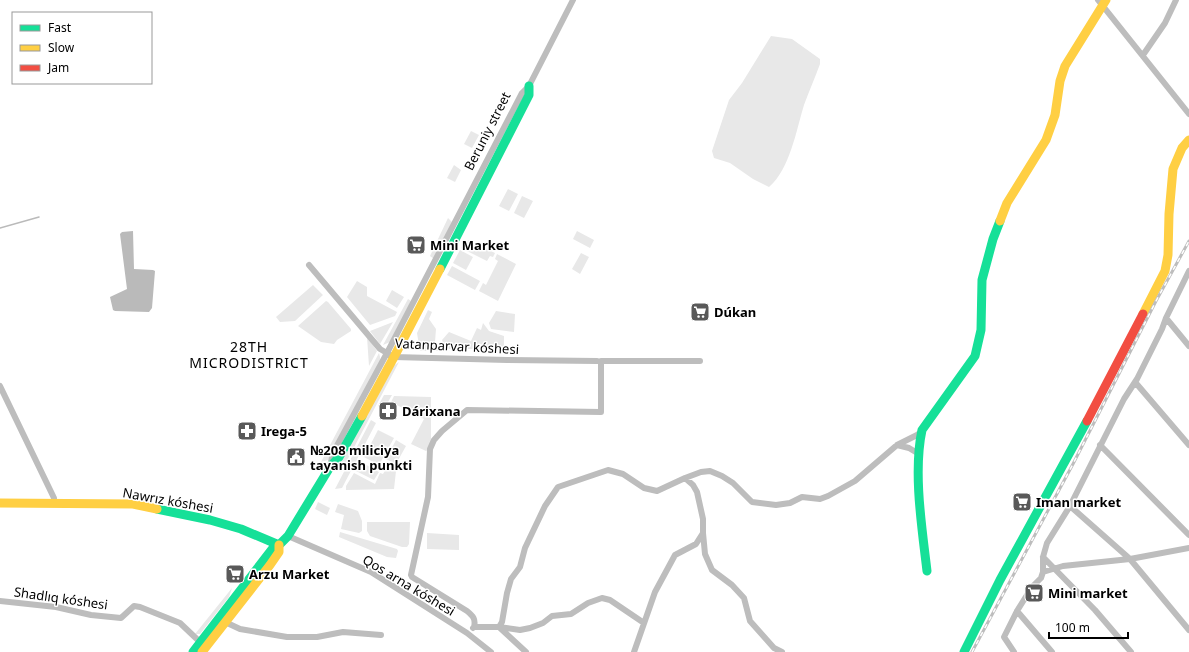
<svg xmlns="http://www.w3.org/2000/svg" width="1189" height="652" viewBox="0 0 1189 652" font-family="'Noto Sans',sans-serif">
  <rect width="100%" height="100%" fill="#fff"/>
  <!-- green -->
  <path fill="#e8e8e8" d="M771,36L792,39L820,59V64C815,78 809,91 804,105C796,131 790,169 769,187L753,179L730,163L714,158L712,151L729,100L742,83Z
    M471,131L479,135L472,148L464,144Z
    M454,165L461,170L455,182L447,178Z
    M508,189L518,194L509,211L499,206Z
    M522,196L533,201L524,218L514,213Z
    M448,218L452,222L434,259L430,256Z
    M577,231L594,240L590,248L573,239Z
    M468,240L495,253L493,257L490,256L487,261L461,248L464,242L467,243Z
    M460,250L473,257L466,270L453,263Z
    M581,253L589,257L580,274L572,269Z
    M497,254L516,264L498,301L479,291L483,283L486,285L498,261L495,259Z
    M452,266L480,281L475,290L447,275Z
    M357,281L367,287V296L397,312L395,316L370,325L347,297Z
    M313,285L323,295L295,321L280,322L276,317Z
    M392,290L404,297L397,308L386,301Z
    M408,299L411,301L390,342L383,345Z
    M326,301L328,302L351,329V331L337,340L334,344L321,342L298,326Z
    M428,310L432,312L429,319L436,329L435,342L439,351H420L417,333Z
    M496,311L515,314L514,332L491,329L489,323Z
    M393,322L380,344L370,331Z
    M483,323L489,331L504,336V349H445L442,340L449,332L471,341L477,328L481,330Z
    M367,337L377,351L369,366Z
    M379,353L380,357V363L328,460L321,462Z
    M399,362L341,472L338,465L392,367Z
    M384,395H392L384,409L378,406Z
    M394,396L431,397V447L426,451L411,444L424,419L391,402Z
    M371,420L376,423L342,488L335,489Z
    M378,430L394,438L379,465L364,457Z
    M396,440L406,446L396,464L386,459Z
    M361,462L379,472L374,480L356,471Z
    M387,467L396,471L394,489L346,490V486L354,473L375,484L380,473L383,474Z
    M318,502L330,508L327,515L315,509Z
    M338,504L358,511L362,521V531L359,533L341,529L344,515L335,512Z
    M367,522H410L409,544L407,547H402L370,536L367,531Z
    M340,532L397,549L398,551L396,558L387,557L339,537Z
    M427,533L459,535V550L427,549Z
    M232,588L229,597L200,634H195Z"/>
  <!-- water -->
  <path fill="#bababa" d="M133,231L134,269L153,270L155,271L152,308L149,312L115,311L113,310L110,297L127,289L120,234L122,232Z"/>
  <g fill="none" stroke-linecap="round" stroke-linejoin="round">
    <!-- stream -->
    <path stroke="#bababa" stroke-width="1.5" d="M0,228L39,217"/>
    <!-- street -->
    <path stroke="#bdbdbd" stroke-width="6" d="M1098,0L1189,114
      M1143,55L1165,23L1176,0
      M309,265L380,349L394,357L507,360L597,361
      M1166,318L1189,346
      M1135,382L1189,445
      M0,386L54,498V503
      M897,445L909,448L919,454
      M1100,445L1189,535
      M330,466L333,453L387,353L522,93L529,86L573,0
      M685,478L701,472L710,471L722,476L733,483L752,502L776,505L790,503L802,497L820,499L828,496L855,481L897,445L917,435L922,431
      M1070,506L1130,559L1189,630
      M703,533L705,554L712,570L732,585L744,598L750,621L774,648L782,652
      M288,536L371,572L467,633L491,652
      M1043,557L1095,610L1131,652
      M1043,572L1063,566L1130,559L1189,548
      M0,601L56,607L91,615L121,618L134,606L140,607L180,623L200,642
      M1017,611L1052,652
      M225,622L240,629L287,637H317L343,632L381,635
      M474,627C476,619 473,616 467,611L412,577L411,575L428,497L430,449L434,440L442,431L467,410L601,412V361H700
      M499,627L502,622L507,593L511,579L520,567L525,548L545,506L558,487L608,470L623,474L644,488L657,491L685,478L693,485L697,492L703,519V533L696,544L675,555L655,592L634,652
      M499,627L526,652
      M473,628L474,627H499L520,630L530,628L543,623L552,616L571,614L588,603L602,598L610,600L644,623
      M1014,652L1004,637L1017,611L1032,587L1041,578L1043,572V557L1047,543L1070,506L1124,399L1137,379L1162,329L1166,318L1189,271"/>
    <!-- fast -->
    <path stroke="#16e098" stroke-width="9" d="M440,269L529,95V86
      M157,509L210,520L241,529L279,545
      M927,571C922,528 913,472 922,430L975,356L981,330L982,280L993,239L1000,221
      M193,652L273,548L279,545L288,536L330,467L339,457L362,416
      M964,652L1000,580L1087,421"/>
    <!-- slow -->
    <path stroke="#ffcf43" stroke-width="9" d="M1000,221L1007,203L1046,140L1055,115L1060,81L1065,66L1106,0
      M1143,314L1165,271L1168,255L1169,214L1173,169L1182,148L1189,140
      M362,416L394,357L440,269
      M0,503L133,504L157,509
      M202,652L270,565L279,552V545"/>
    <!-- jam -->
    <path stroke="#f24e42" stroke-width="9" d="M1087,421L1143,314"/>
    <!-- rail casing -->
    <g stroke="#bdbdbd" stroke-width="3">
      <path id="rail" d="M972,652L1073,464L1156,301L1189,241"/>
    </g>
    <!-- rail -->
    <use href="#rail" stroke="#fff" stroke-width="1.5" stroke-dasharray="4.5" stroke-linecap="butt"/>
  </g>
  <!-- icons -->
  <defs>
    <g id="supermarket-square" transform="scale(1)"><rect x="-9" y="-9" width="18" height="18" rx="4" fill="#595959" stroke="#fff"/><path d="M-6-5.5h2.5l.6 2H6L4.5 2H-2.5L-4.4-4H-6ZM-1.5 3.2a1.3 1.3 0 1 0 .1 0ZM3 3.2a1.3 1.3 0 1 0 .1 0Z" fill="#fff"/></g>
    <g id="pharmacy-square" transform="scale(1)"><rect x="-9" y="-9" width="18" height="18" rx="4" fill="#595959" stroke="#fff"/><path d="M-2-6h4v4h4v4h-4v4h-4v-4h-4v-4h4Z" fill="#fff"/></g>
    <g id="civic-square" transform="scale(1)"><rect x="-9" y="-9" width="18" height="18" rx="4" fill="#595959" stroke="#fff"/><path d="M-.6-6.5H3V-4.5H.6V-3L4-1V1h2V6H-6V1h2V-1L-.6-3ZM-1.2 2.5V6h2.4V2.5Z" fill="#fff"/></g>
  </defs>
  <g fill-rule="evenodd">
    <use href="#supermarket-square" x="416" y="245"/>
    <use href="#supermarket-square" x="700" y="312"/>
    <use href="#pharmacy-square" x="388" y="411"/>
    <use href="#pharmacy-square" x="247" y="431"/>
    <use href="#civic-square" x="296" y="457"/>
    <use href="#supermarket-square" x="1022" y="502"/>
    <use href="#supermarket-square" x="235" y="574"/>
    <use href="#supermarket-square" x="1034" y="593"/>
  </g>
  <g text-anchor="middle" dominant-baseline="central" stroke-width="3" stroke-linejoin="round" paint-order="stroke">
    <!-- street labels -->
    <g font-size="13" fill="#000" stroke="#fff">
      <text transform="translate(487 131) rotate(-63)">Beruniy street</text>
      <text transform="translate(457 346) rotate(3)">Vatanparvar kóshesi</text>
      <text transform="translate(168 500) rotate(10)">Nawrız kóshesi</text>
      <text transform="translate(409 585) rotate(31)">Qos arna kóshesi</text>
      <text transform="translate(61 598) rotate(8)">Shadlıq kóshesi</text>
    </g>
    <!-- poi labels -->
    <g font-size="13" font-weight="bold" fill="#000" stroke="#fff" text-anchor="start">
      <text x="430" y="245">Mini Market</text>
      <text x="714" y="312">Dúkan</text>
      <text x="402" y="411">Dárixana</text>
      <text x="261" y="431">Irega-5</text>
      <text x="310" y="450">№208 miliciya<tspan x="310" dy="15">tayanish punkti</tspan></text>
      <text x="1036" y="502">Iman market</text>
      <text x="249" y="574">Arzu Market</text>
      <text x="1048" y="593">Mini market</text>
    </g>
    <!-- neighbourhood labels -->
    <g font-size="14" letter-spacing="1" fill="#000" stroke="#fff">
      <text x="249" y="346">28TH<tspan x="249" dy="16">MICRODISTRICT</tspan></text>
    </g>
  </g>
  <!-- legend -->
  <rect x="12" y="12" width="140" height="72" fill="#ffffff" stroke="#999999"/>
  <rect x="20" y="25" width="20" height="6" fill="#16e098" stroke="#999999"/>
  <text x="48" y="32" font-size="12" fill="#000000">Fast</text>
  <rect x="20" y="45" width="20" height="6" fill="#ffcf43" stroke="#999999"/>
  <text x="48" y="52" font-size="12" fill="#000000">Slow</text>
  <rect x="20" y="65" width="20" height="6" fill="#f24e42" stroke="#999999"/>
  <text x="48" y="72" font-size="12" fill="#000000">Jam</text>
  <!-- scale -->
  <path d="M1049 632v6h79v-6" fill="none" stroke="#000000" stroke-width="2"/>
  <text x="1055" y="632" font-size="12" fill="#000000" stroke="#ffffff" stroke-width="3" paint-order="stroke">100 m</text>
</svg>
